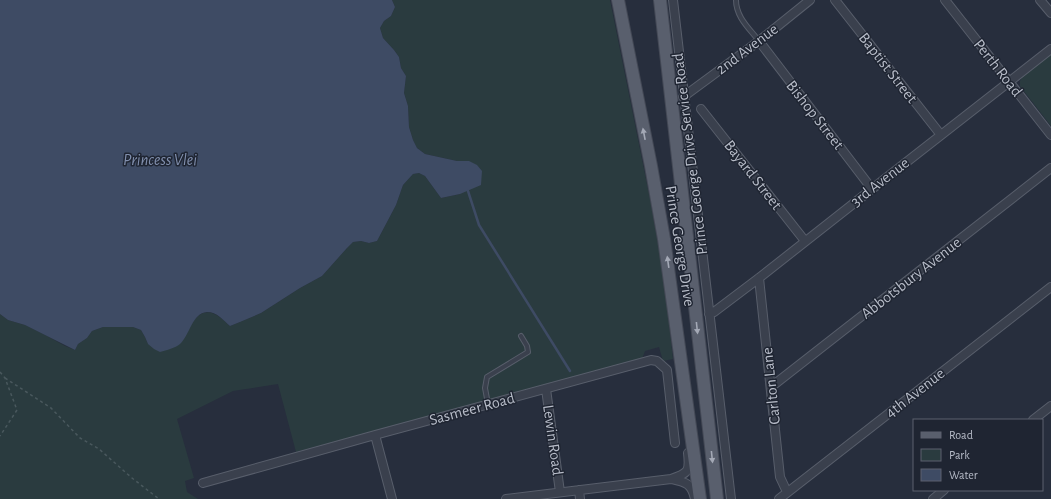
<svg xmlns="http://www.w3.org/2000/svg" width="1051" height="499" viewBox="0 0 1051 499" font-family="'Alegreya Sans',sans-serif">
  <rect width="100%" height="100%" fill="#272e3d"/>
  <!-- green -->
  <path fill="#2a3b3f" d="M392,0H610L650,199L664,278L673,359L663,361L659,347L645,351L642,359L296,452L278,384L233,391L177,419L194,478L185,481L187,492L198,499H0V314L8,320L25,325L47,336L65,346L75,350L78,344L87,338L92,331L103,327H133L141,330L145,337L148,344L193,322C205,304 218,314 230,326L240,322L261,313L300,288L322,276L347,248L353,242L361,241L369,243L377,241L396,205L403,185L413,174L419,173L425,176L441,198L460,194L469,161H457L425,154L417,148L413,140L409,127L408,106L404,93L406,76L401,68L399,57L394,50L383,38L380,28L384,21L391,16L395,7Z
    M1051,54V126L1020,86V81L1023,76Z"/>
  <!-- water -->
  <path fill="#3e4b64" d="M0,0H392L395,7L391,16L384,21L380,28L383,38L394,50L399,57L401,68L406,76L404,93L408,106L409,127L413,140L417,148L425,154L457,161H469L477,165L482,171L481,185L460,194L441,198L425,176L419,173L413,174L403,185L396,205L377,241L369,243L361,241L353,242L347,248L322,276L300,288L261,313L240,322L230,326C223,320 217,312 207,312C192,313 190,335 180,344C175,348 167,350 160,352L154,349L148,344L145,337L141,330L133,327H103L92,331L87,338L78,344L75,350L25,325L8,320L0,314Z"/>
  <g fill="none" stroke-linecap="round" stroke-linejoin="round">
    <!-- stream -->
    <path stroke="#3e4b64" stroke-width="2.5" d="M468,191L479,225L570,371"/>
    <!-- service casing -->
    <g stroke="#585e6b" stroke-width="6">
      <path id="service" d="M736,0C736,17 749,28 759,41
        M488,404L485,388L487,377L528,352L527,346L521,336"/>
    </g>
    <!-- minor casing -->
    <g stroke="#585e6b" stroke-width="10">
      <path id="minor" d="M673,0L731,499
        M835,0L941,135
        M945,0L1051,135
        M1040,0L1051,13
        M759,41L872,189
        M683,97L759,41L810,0
        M701,109L805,241
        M759,278L780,477L787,492
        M709,314L714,312L759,278L872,189L1051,49
        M771,387L1051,168
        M546,389L560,492
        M1033,420L1051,406
        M375,435L392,499
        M672,479C686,482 692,484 695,499
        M203,483L375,435L651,360L657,361L667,370L675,443
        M579,490L580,499
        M506,499L671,479C689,473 690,471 688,453
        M779,499L1051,287
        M933,499L944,490"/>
    </g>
    <!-- primary casing -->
    <g stroke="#444956" stroke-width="14">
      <path id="primary" d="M618,0L651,166L664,239L700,499
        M660,0L717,499"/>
    </g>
    <!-- path -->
    <path stroke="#49585d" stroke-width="1.5" stroke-dasharray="3 3" stroke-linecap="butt" d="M0,372L5,378L17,410L0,436
      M5,378L51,408L80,438L99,449L132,478L159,499"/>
    <!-- service -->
    <use href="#service" stroke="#3a404d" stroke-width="4"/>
    <!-- minor -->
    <use href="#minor" stroke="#3a404d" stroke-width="8"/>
    <!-- primary -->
    <use href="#primary" stroke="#595f6d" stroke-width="12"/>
  </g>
  <!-- one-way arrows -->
  <defs><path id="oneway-solid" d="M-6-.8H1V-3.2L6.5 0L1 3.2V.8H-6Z"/></defs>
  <g fill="#a4a9b6">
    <use href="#oneway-solid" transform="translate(644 134) rotate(-101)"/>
    <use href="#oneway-solid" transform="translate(668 262) rotate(-98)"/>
    <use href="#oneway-solid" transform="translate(697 328) rotate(84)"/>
    <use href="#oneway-solid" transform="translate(712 457) rotate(84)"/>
  </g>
  <g text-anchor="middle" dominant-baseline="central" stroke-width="3" stroke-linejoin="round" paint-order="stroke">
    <!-- street labels -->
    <g font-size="16" fill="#b7bcc8" stroke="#1f2532">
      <text transform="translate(747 49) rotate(-37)">2nd Avenue</text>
      <text transform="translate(888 68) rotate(52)">Baptist Street</text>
      <text transform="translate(998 68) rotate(52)">Perth Road</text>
      <text transform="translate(815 115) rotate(52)">Bishop Street</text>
      <text transform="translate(690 154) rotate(-97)">Prince George Drive Service Road</text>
      <text transform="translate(753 175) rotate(52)">Bayard Street</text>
      <text transform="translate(880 182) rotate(-38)">3rd Avenue</text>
      <text transform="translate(680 246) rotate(81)">Prince George Drive</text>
      <text transform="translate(911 278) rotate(-38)">Abbotsbury Avenue</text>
      <text transform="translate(771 386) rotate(-96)">Carlton Lane</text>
      <text transform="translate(915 393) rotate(-38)">4th Avenue</text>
      <text transform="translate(472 409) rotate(-15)">Sasmeer Road</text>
      <text transform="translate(553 440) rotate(82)">Lewin Road</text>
    </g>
    <!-- water labels -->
    <g font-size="17" font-style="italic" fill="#818fad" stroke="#1f2532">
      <text x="160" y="159">Princess Vlei</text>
    </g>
  </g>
  <!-- legend -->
  <rect x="913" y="419" width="130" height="72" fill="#1f2532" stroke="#5c616e"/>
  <rect x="921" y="432" width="20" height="6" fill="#595f6d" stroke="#5c616e"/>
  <text x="949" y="439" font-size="12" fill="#b7bcc8">Road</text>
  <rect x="921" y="449" width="20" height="12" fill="#2a3b3f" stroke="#5c616e"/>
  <text x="949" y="459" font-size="12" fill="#b7bcc8">Park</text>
  <rect x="921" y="469" width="20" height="12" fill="#3e4b64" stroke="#5c616e"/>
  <text x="949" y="479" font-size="12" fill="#b7bcc8">Water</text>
</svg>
